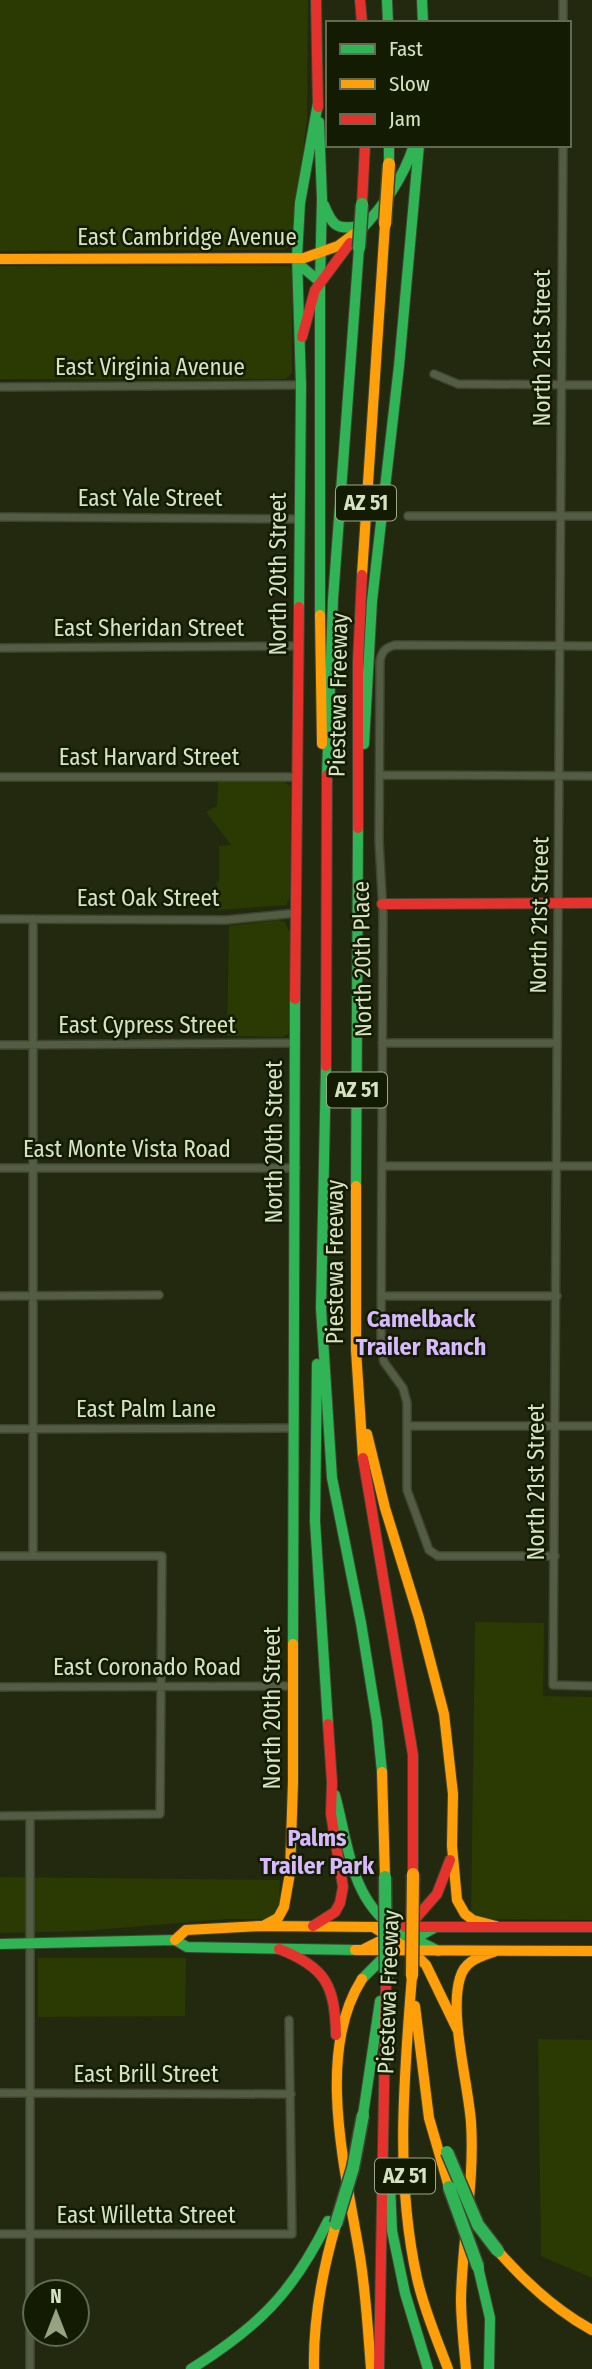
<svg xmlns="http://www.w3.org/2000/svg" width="592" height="2369" viewBox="0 0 592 2369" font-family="'Fira Sans Condensed',sans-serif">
  <rect width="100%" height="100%" fill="#22290e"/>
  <!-- built -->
  <path fill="#2b3902" d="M0,0H308L307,119L292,244L284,250L0,251Z
    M0,266H289L292,270V373L286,379H0Z
    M218,781H284L291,787L290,898L286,905L218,910L217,882L219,881V846L231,845L206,812L217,806Z
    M279,920L285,922L290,933V1029L288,1034L282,1037L227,1036L229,926Z
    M475,1622L544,1623L543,1696L592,1697V1920L488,1919L471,1916Z
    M0,1877L280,1880L279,1906L277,1914L269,1919H226L84,1931L0,1933Z
    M38,1958H186L185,2016L38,2017Z
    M538,2039L592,2040V2278L541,2256Z"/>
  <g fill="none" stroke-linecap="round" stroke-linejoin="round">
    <!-- street casing -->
    <g stroke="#3e4430" stroke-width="10">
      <path id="street" d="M563,23V0
        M563,145L553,1685L592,1686
        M434,374L458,384L592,385
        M0,387L301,385
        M408,516H592
        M0,517L299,519
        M0,648L298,646
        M380,775L592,776
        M0,777H298
        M0,919L226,920L297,913
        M382,1043H557
        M0,1045L295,1043
        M382,1166H592
        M0,1168H296
        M0,1296L159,1295
        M381,1296H557
        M409,1426H592
        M0,1429L293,1428
        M0,1556H162L160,1814L0,1816
        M33,1556V919
        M555,1556H438L429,1550L407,1490V1403L403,1388L384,1362L381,1349L383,913L379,841L380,661C382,651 385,648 395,645L592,646
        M0,1687L293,1686
        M0,2093L291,2094
        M0,2234H292L289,2020
        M30,2369V1816"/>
    </g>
    <!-- fast casing -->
    <g stroke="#3e4430" stroke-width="12">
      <path id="fast" d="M387,0L388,23
        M422,0L423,23
        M319,122L322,199L320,282
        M389,145V164
        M324,205C333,227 337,230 361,226
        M360,231C384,205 403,179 414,145
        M297,257L301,266L320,282
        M299,607L301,385L297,257L300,203L318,103
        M320,615V282
        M364,744L372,601L399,366L419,145
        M327,775L333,599L359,248
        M326,1066L321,1308L332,1478L361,1623L377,1722L382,1772
        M356,1186L358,828
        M317,1364L315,1521L328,1724
        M293,1644L295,999
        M335,1795C348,1842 350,1898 394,1928C407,1937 424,1943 438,1951
        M0,1944L175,1940L187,1947L355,1950
        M362,1979L385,1956L434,1928
        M363,2115L380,2001
        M390,2184L392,2231L405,2293L428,2369
        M478,2267L490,2318L489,2369
        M191,2369C258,2327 293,2293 328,2221"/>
    </g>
    <!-- slow casing -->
    <g stroke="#3e4430" stroke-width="12">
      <path id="slow" d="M0,259L304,258L338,246L362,228
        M362,575L385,224
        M320,615L322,744
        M356,1186V1350L363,1458
        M367,1434L385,1508L419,1618L444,1714L453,1794L452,1846L457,1900L465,1914L473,1920L496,1926
        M382,1772L385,1877
        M265,1925L278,1918L284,1907L290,1873L293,1782V1644
        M373,1927L412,1951L426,1965L457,2029
        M175,1940L186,1930L261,1926L378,1927
        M364,1949L392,1935
        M355,1950L592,1951
        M412,1976C404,2077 395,2179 417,2278C424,2310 437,2339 448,2369
        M362,1979C314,2054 347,2176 360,2257C366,2294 368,2331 371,2369
        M415,2006L429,2118L449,2187
        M498,2251C526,2283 555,2310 592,2330
        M314,2369C313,2319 322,2272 336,2224
        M466,2369C464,2346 461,2322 461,2299C462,2240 475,2182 471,2122C468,2083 449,2014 460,1978C465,1960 480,1957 496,1951"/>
    </g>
    <!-- jam casing -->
    <g stroke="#3e4430" stroke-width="12">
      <path id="jam" d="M316,0L318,107
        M360,0L362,23
        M362,204L365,145
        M302,337L315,290L350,243
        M358,828V662L362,575
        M382,904L592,903
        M295,999L299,607
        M326,1066L327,775
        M363,1458L413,1755V1874
        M313,1926L335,1912L340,1903L343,1887L331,1814L332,1782L328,1724
        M405,1927H592
        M408,1927L437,1894L450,1860
        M279,1949C326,1967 335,1986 336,2035
        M379,2369L386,1979"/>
    </g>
    <!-- street -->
    <use href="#street" stroke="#545c44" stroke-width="7"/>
    <!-- fast -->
    <use href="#fast" stroke="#30b455" stroke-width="10"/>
    <!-- slow -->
    <use href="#slow" stroke="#ff9f0a" stroke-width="10"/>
    <!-- jam -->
    <use href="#jam" stroke="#e5322d" stroke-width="10"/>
    <!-- fast-bridge casing -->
    <g stroke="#3e4430" stroke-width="15" stroke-linecap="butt">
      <path id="fast-bridge" d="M359,248L362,204
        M385,1877L386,1979
        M447,2152L478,2225L498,2251
        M449,2187L478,2267
        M336,2224L353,2168L363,2115"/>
    </g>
    <!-- slow-bridge casing -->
    <g stroke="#3e4430" stroke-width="15" stroke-linecap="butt">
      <path id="slow-bridge" d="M385,224L389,164
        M412,1976L413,1874"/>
    </g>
    <!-- fast-bridge -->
    <use href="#fast-bridge" stroke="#30b455" stroke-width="12"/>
    <!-- slow-bridge -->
    <use href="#slow-bridge" stroke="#ff9f0a" stroke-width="12"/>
  </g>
  <g text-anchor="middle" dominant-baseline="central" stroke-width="5" stroke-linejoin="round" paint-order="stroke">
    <!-- shield labels -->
    <g fill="#131b02" stroke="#9ca788" stroke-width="2">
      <rect x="336" y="485.5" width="60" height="35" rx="5"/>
      <rect x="327" y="1072.5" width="60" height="35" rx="5"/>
      <rect x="375" y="2158.5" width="60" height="35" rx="5"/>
    </g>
    <g font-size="21" font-weight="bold" fill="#d6e3c2">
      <text x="366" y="503">AZ 51</text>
      <text x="357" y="1090">AZ 51</text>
      <text x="405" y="2176">AZ 51</text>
    </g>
    <!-- street labels -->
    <g font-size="23" fill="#d6e3c2" stroke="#131b02">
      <text x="187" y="237">East Cambridge Avenue</text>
      <text transform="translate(542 348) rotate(-90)">North 21st Street</text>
      <text x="150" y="367">East Virginia Avenue</text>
      <text x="150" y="498">East Yale Street</text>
      <text transform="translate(278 574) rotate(-90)">North 20th Street</text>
      <text x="149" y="628">East Sheridan Street</text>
      <text transform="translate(338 695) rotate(-89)">Piestewa Freeway</text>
      <text x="149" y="757">East Harvard Street</text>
      <text x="148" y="898">East Oak Street</text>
      <text transform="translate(539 915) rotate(-89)">North 21st Street</text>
      <text transform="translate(362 959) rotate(-91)">North 20th Place</text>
      <text x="147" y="1025">East Cypress Street</text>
      <text transform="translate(274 1142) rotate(-90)">North 20th Street</text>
      <text x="127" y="1149">East Monte Vista Road</text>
      <text transform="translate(335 1262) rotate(-90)">Piestewa Freeway</text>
      <text x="146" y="1409">East Palm Lane</text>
      <text transform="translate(536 1482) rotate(-90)">North 21st Street</text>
      <text x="147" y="1667">East Coronado Road</text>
      <text transform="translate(272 1708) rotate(-90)">North 20th Street</text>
      <text transform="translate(388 1992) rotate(-88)">Piestewa Freeway</text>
      <text x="146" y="2074">East Brill Street</text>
      <text x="146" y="2215">East Willetta Street</text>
    </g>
    <!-- neighbourhood labels -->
    <g font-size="24" font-weight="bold" fill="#d7b9fe" stroke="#131b02">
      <text x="421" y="1319">Camelback<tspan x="421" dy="28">Trailer Ranch</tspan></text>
      <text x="317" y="1838">Palms<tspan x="317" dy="28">Trailer Park</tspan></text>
    </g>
  </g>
  <!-- legend -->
  <rect x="326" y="21" width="245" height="126" fill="#131b02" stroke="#616b4f" stroke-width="2"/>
  <rect x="340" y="44" width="35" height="10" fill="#30b455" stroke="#616b4f" stroke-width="2"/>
  <text x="389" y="56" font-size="21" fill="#d6e3c2">Fast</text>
  <rect x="340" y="79" width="35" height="10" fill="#ff9f0a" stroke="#616b4f" stroke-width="2"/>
  <text x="389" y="91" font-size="21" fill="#d6e3c2">Slow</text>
  <rect x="340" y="114" width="35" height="10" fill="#e5322d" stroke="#616b4f" stroke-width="2"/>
  <text x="389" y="126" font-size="21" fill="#d6e3c2">Jam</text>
  <!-- north arrow -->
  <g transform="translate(56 2313)"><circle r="33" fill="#131b02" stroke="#616b4f" stroke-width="2"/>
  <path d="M0-5L12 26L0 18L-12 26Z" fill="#97a283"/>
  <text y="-10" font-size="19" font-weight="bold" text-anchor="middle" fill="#d6e3c2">N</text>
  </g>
</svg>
